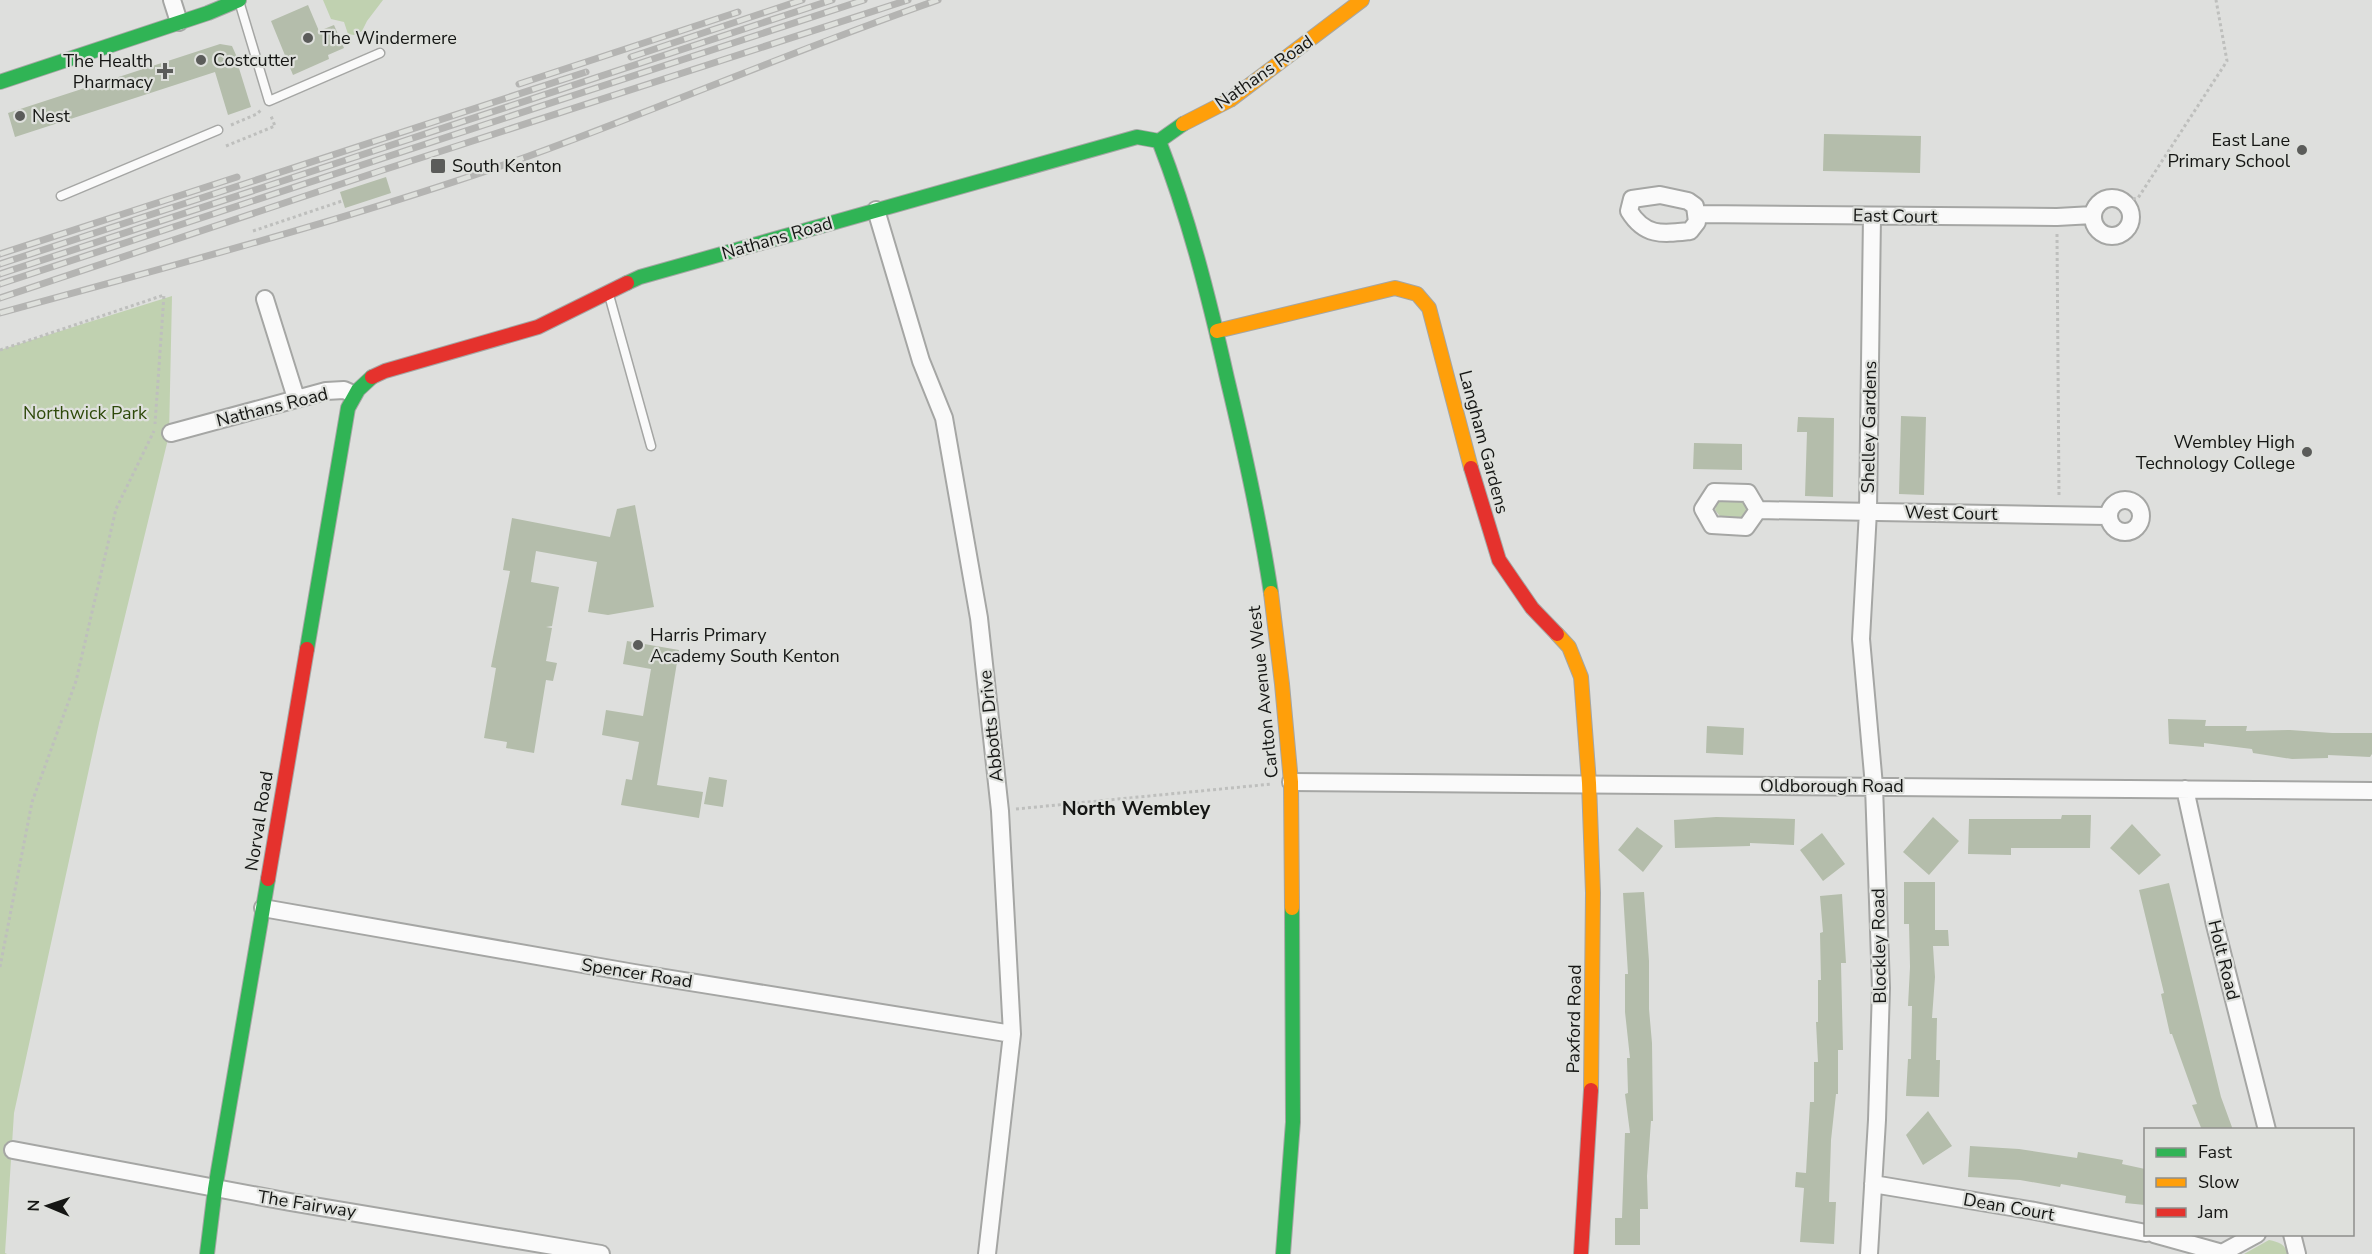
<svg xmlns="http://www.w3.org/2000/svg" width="2372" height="1254" viewBox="0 0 2372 1254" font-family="'Nunito Sans',sans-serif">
  <rect width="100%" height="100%" fill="#dedfdd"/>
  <!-- green -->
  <path fill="#c0d1b0" d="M323,0H383L367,21L362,31L354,35L348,34L344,22L331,19Z
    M172,296L169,435L99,723L14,1113L5,1253L7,1254H0V350Z
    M1720,500L1745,501L1749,511L1742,519H1722L1715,510L1717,502Z
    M2269,1240C2279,1242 2285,1244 2288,1254H2244Z"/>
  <!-- building -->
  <path fill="#b4bdab" d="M308,5L319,31L334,25L344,48L328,55L329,59L293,75L271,21Z
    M220,44L232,46L240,64L238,65L251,107L228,115L215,72L15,137L8,113Z
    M1824,134L1921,136L1920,173L1823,171Z
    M386,177L391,193L345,208L340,192Z
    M1901,416L1926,417L1924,495L1899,494Z
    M1798,417L1834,418L1833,497L1805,496L1807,432H1797Z
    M1694,443L1742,444V470L1693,469Z
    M635,505L654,607L608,615L588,612L597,562L536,551L531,582L559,587L552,626L546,627L552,628L546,661L557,663L553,681L546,680L534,753L506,748L507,742L484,738L496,668L491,667L510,571L503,570L512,518L610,537L617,509Z
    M627,641L679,650L657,785L703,792L699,818L621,805L626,779L632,780L639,742L602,735L606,710L643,716L651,669L623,664Z
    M2168,719L2206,720L2205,726H2247L2246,731L2290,730L2332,733H2372V754L2370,757L2328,755V758L2292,759L2253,753L2252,749L2204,743V747L2169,744Z
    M1707,726L1744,728L1743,755L1706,753Z
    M709,777L727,780L723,807L704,804Z
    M2062,815H2091L2090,848H2011V855L1968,854L1969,819H2061Z
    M1716,817L1795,819L1794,845L1750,843V846L1675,848L1674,820Z
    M1933,817L1959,841L1929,875L1903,852Z
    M2132,824L2161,855L2139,875L2110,848Z
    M1637,827L1663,846L1643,872L1618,850Z
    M1822,833L1845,864L1823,881L1800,850Z
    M1904,882H1935V930H1948L1949,946H1933L1935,977L1932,1018H1937L1936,1060H1940L1939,1097L1906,1096L1908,1059H1911L1912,1006H1908L1910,967L1909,924H1904Z
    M2169,883L2221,1097L2233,1130H2202L2192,1105L2197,1104L2172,1034H2170L2161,994L2164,993L2139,890Z
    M1644,892L1649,961V1009L1652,1043L1653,1121H1651L1647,1176L1648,1209H1640V1245H1615V1218H1622L1625,1133H1630L1625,1094L1628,1093L1627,1058H1630L1625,1012V974H1628L1623,893Z
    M1842,894L1846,963H1841L1843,1050H1838V1094H1836L1831,1140L1829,1202H1836L1834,1244L1800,1242L1804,1188L1795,1187L1796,1172L1806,1173L1810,1102H1814V1062H1818L1816,1022H1818V980H1821L1820,933L1823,932L1820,896Z
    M1928,1111L1952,1146L1923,1165L1906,1135Z
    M1970,1146L2019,1149L2077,1158L2078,1152L2123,1160L2122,1164L2145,1169V1205L2125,1203L2126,1196L2061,1184L2060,1187L2020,1180L1968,1177Z"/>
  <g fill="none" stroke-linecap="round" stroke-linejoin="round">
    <!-- lane casing -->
    <g stroke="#a5a6a4" stroke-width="11">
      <path id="lane" d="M239,1L269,101L380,53
        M61,196L218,130
        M609,295L651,446"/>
    </g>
    <!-- street casing -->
    <g stroke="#a5a6a4" stroke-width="20">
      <path id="street" d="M172,0L179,22
        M1660,195L1688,201L1695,206L1697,222L1690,231C1663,234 1645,237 1629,211L1632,199Z
        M2093 217a19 19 0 1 1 38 0a19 19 0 1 1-38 0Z
        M876,210L921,361L944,418L979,618L1000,811L1012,1034L987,1254
        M1697,214L2057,217L2093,215
        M265,299L296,398
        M171,433L326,391L344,390L353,394
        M1714,492L1748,493L1758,510L1746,527L1712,525L1703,509Z
        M2109 516a16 16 0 1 1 32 0a16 16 0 1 1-32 0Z
        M1758,510L2107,516
        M1291,782L2372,791
        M2185,789L2215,925L2267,1130
        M263,908L634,973L1012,1034
        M13,1150L290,1202L601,1254
        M1873,1184L2035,1211L2146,1233
        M2154,1234L2222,1253L2257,1234
        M2292,1234L2297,1254
        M1869,1254L1877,1120L1881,988L1874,786L1861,639L1868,511L1872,216"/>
    </g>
    <!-- fast casing -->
    <g stroke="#a5a6a4" stroke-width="16">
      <path id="fast" d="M0,82L208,13L239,0
        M1159,141C1189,218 1209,298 1227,378C1244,449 1260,520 1271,593
        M627,283L640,277L1137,137L1159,141L1183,124
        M307,649L348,408L358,390L372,377
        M207,1254L215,1189L268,879
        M1283,1254L1293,1122L1292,908"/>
    </g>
    <!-- slow casing -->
    <g stroke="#a5a6a4" stroke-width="16">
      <path id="slow" d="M1183,124L1230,100L1362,0
        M1217,331L1395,288L1417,294L1429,308L1471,468
        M1271,593L1282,684L1291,782L1292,908
        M1557,634L1569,647L1581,677L1589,783L1593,893L1591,1090"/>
    </g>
    <!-- jam casing -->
    <g stroke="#a5a6a4" stroke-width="16">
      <path id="jam" d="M372,377L385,371L538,327L627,283
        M1471,468L1499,560L1532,608L1557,634
        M268,879L307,649
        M1581,1254L1591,1090"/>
    </g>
    <!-- path -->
    <path stroke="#bebfbd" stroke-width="3" stroke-dasharray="3 3" stroke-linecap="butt" d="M231,125L257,114L262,109
      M226,146L275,126L271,116
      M2121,201L2138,198L2227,61L2216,0
      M253,231L342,201
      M2057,234L2059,497
      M0,350L164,295L155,424
      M1016,809L1272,784
      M0,967L32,802L76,681L116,509L154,431"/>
    <!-- lane -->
    <use href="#lane" stroke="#fafafa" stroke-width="8"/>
    <!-- street -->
    <use href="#street" stroke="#fafafa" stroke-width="16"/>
    <!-- fast -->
    <use href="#fast" stroke="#30b455" stroke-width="14"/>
    <!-- slow -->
    <use href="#slow" stroke="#ff9f0a" stroke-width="14"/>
    <!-- jam -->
    <use href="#jam" stroke="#e5322d" stroke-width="14"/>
    <!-- rail casing -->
    <g stroke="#b4b4b2" stroke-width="7">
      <path id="rail" d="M631,57L802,0
        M519,84L738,12
        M0,254L237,177
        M0,264L586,72
        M0,274L832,0
        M0,284L864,0
        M0,298L383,170L908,0
        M0,313C178,264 355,218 529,156C666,106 800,48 938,0"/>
    </g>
    <!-- rail -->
    <use href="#rail" stroke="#dee0dc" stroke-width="4.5" stroke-dasharray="14" stroke-linecap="butt"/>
  </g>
  <!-- markers -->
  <g fill="#5b5c5a" stroke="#dee0dc" stroke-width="2">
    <circle cx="308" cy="38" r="6"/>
    <circle cx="201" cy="60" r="6"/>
    <path d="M162 62h6v6h6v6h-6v6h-6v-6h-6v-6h6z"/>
    <circle cx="20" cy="116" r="6"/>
    <circle cx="2302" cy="150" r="6"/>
    <rect x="430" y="158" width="16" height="16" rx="3"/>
    <circle cx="2307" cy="452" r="6"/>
    <circle cx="638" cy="645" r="6"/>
  </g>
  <g text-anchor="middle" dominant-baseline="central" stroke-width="4.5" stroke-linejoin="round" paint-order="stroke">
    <!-- poi labels -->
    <g font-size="18" fill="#151614" stroke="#dee0dc" text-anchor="start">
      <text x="320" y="38">The Windermere</text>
      <text x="213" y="60">Costcutter</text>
      <text x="153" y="61" text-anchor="end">The Health<tspan x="153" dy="21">Pharmacy</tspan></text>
      <text x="32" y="116">Nest</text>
      <text x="2290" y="140" text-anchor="end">East Lane<tspan x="2290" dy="21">Primary School</tspan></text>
      <text x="452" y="166">South Kenton</text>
      <text x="2295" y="442" text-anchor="end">Wembley High<tspan x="2295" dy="21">Technology College</tspan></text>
      <text x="650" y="635">Harris Primary<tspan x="650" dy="21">Academy South Kenton</tspan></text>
    </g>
    <!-- street labels -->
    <g font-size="18" fill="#151614" stroke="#dee0dc">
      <text transform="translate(1264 72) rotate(-35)">Nathans Road</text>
      <text transform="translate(1895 216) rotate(1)">East Court</text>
      <text transform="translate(777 238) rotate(-16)">Nathans Road</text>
      <text transform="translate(272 407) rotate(-14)">Nathans Road</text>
      <text transform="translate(1869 427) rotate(-89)">Shelley Gardens</text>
      <text transform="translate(1484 442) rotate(75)">Langham Gardens</text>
      <text transform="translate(1951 513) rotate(1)">West Court</text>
      <text transform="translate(1263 692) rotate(-96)">Carlton Avenue West</text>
      <text transform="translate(991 726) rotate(-96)">Abbotts Drive</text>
      <text x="1832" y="786">Oldborough Road</text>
      <text transform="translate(259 821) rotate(-81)">Norval Road</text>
      <text transform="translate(1879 946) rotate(-91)">Blockley Road</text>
      <text transform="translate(2224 960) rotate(76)">Holt Road</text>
      <text transform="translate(637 973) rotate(9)">Spencer Road</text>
      <text transform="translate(1574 1019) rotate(-89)">Paxford Road</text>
      <text transform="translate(307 1204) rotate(9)">The Fairway</text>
      <text transform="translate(2009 1207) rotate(10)">Dean Court</text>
    </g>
    <!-- park labels -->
    <g font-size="18" fill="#2e490a" stroke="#dee0dc">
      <text x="85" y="413">Northwick Park</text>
    </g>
    <!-- neighbourhood labels -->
    <g font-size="20" font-weight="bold" fill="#151614" stroke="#dee0dc">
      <text x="1136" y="808">North Wembley</text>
    </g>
  </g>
  <!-- legend -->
  <rect x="2144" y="1128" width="210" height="108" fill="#dee0dc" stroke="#8e8f8c" stroke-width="1.5"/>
  <rect x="2156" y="1148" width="30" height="9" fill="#30b455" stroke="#8e8f8c" stroke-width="1.5"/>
  <text x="2198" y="1158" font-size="18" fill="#151614">Fast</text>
  <rect x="2156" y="1178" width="30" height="9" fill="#ff9f0a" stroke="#8e8f8c" stroke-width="1.5"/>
  <text x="2198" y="1188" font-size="18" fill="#151614">Slow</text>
  <rect x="2156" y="1208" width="30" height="9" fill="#e5322d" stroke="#8e8f8c" stroke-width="1.5"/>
  <text x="2198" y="1218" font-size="18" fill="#151614">Jam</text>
  <!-- north arrow -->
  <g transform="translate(48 1206) rotate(272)" stroke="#dee0dc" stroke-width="4.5" paint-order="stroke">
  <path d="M0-4.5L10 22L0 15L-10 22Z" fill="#151614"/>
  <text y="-9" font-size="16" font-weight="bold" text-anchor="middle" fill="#151614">N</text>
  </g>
</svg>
